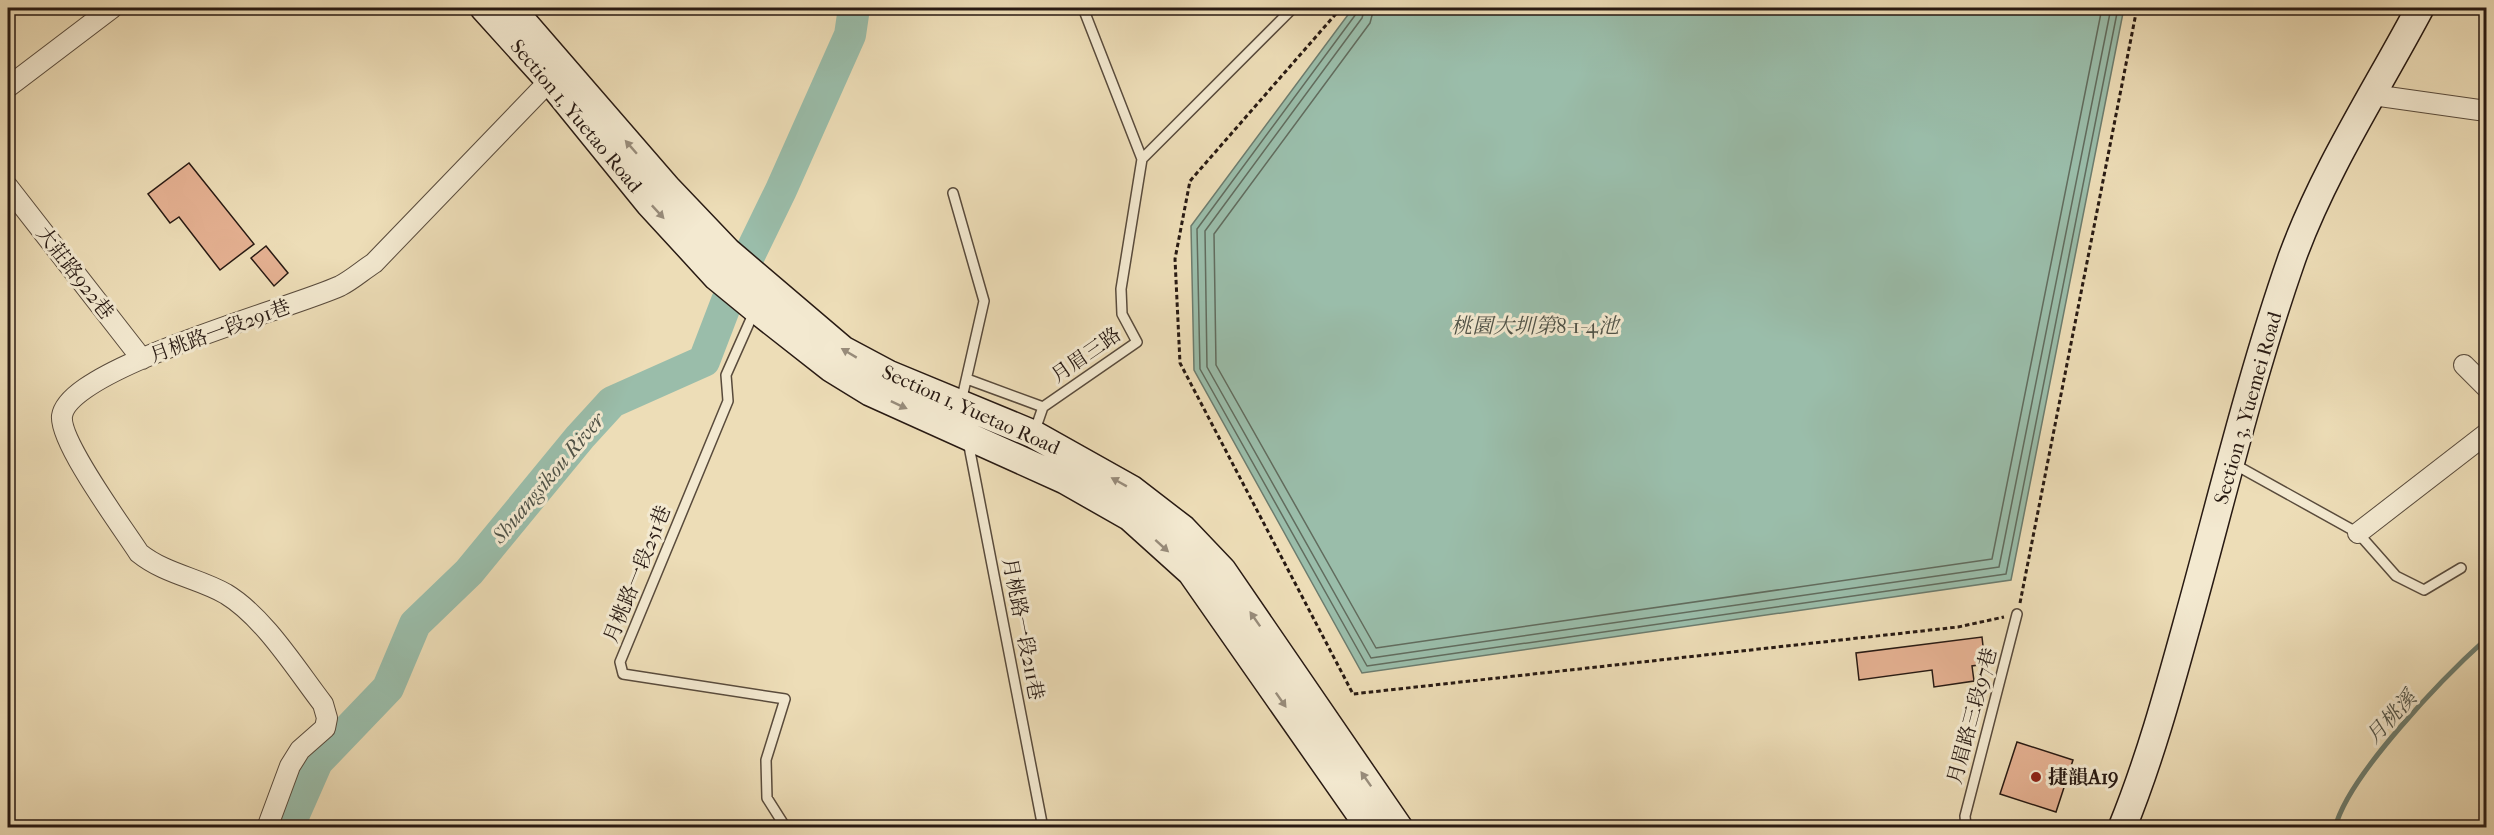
<svg xmlns="http://www.w3.org/2000/svg" width="2494" height="835" viewBox="0 0 2494 835" font-family="'IM FELL French Canon','Noto Serif TC',serif">
  <rect width="100%" height="100%" fill="#edddb7"/>
  <filter id="stains"><feTurbulence type="fractalNoise" baseFrequency=".00333" numOctaves="4"/><feColorMatrix values="0 0 0 0 .2 0 0 0 0 .09 0 0 0 0 .02 0 0 0 .5 -.17"/></filter>
  <radialGradient id="worn" r=".72"><stop offset=".6" stop-color="#630" stop-opacity="0"/><stop offset="1" stop-color="#630" stop-opacity=".3"/></radialGradient>
  <!-- water -->
  <path fill="#9abdaa" stroke="#6c7c6e" stroke-width="1.5" d="M1353,8H2124L2011,580L1362,673L1194,370L1191,226Z"/>
  <g fill="none" stroke-linecap="round" stroke-linejoin="round">
    <!-- shore -->
    <path stroke="#616c5e" stroke-width="1.5" d="M1358,8L1356,14L1197,229L1200,369L1367,666L2006,574L2118,8
      M1365,8L1362,18L1205,231L1207,367L1371,658L1999,567L2111,8
      M1374,8L1370,23L1214,234L1216,365L1376,648L1992,559L2102,8"/>
    <!-- stream -->
    <path stroke="#6c7c6e" stroke-width="5" d="M2335,828C2348,775 2445,676 2486,639"/>
    <!-- river -->
    <path stroke="#9abdaa" stroke-width="32" d="M288,828L317,762L388,688L415,624L469,572L580,437L612,402L704,361L727,301L781,190L850,35L854,8"/>
  </g>
  <!-- building -->
  <path fill="#e5b192" stroke="#281a13" stroke-width="1.5" d="M189,163L254,244L220,270L179,217L170,223L148,194Z
    M266,246L288,273L274,286L251,258Z
    M1982,637L1985,664L1972,666L1974,681L1934,687L1932,670L1859,680L1856,653Z
    M2017,742L2073,760L2056,812L2000,794Z"/>
  <g fill="none" stroke-linecap="round" stroke-linejoin="round">
    <!-- lane casing -->
    <g stroke="#594b3c" stroke-width="12">
      <path id="lane" d="M1083,8L1142,159L1293,8
        M953,193L984,301L961,402
        M754,312L726,375L728,401L620,662L623,674L785,699L766,760L767,798L786,828
        M967,379L1043,407
        M1034,433L1043,407L1137,342L1122,314L1121,289L1142,159
        M968,441L1043,828
        M2232,463L2358,533L2396,576L2424,590L2461,568
        M1966,828L1965,816L2017,614"/>
    </g>
    <!-- street casing -->
    <g stroke="#594b3c" stroke-width="22">
      <path id="street" d="M8,87L112,8
        M2373,95L2486,111
        M8,187L142,359
        M2464,365L2486,387
        M2358,533L2486,434
        M267,828L290,766L300,750L325,728L327,718L323,704C296,669 264,617 226,594C198,578 165,574 139,553C123,528 59,442 62,416C69,367 293,308 340,286C352,280 363,270 374,263L559,71"/>
    </g>
    <!-- secondary casing -->
    <g stroke="#281a13" stroke-width="30">
      <path id="secondary" d="M484,8L550,81L649,203L717,277L756,309L831,368L870,392L1065,480L1130,517L1191,572L1370,828
        M511,8L667,188L728,252L843,350L888,374L1033,434L1131,489L1183,529L1222,570L1399,828
        M2122,828C2149,762 2168,693 2187,624C2221,502 2250,378 2292,258C2324,170 2377,89 2420,8"/>
    </g>
    <!-- path -->
    <path stroke="#281a13" stroke-width="3" stroke-dasharray="4.5 3" stroke-linecap="butt" d="M1341,8L1190,181L1175,259L1180,363L1353,694L1958,627L2004,617
      M2020,603L2137,8"/>
    <!-- lane -->
    <use href="#lane" stroke="#f3e9d0" stroke-width="9"/>
    <!-- street -->
    <use href="#street" stroke="#f3e9d0" stroke-width="20"/>
    <!-- secondary -->
    <use href="#secondary" stroke="#f3e9d0" stroke-width="27"/>
  </g>
  <!-- one-way arrows -->
  <defs><path id="oneway-solid" d="M-6-.8H1V-3.2L6.5 0L1 3.2V.8H-6Z" transform="scale(1.5)"/></defs>
  <g fill="#988c7b">
    <use href="#oneway-solid" transform="translate(631 147) rotate(-131)"/>
    <use href="#oneway-solid" transform="translate(658 212) rotate(47)"/>
    <use href="#oneway-solid" transform="translate(849 353) rotate(-149)"/>
    <use href="#oneway-solid" transform="translate(899 405) rotate(25)"/>
    <use href="#oneway-solid" transform="translate(1119 482) rotate(-151)"/>
    <use href="#oneway-solid" transform="translate(1162 546) rotate(42)"/>
    <use href="#oneway-solid" transform="translate(1255 619) rotate(-125)"/>
    <use href="#oneway-solid" transform="translate(1281 700) rotate(55)"/>
    <use href="#oneway-solid" transform="translate(1366 779) rotate(-125)"/>
  </g>
  <!-- markers -->
  <circle fill="#8f2418" stroke="#f3e9d0" stroke-width="2" cx="2036" cy="777" r="6"/>
  <g text-anchor="middle" dominant-baseline="central" stroke-width="6" stroke-linejoin="round" paint-order="stroke">
    <!-- street labels -->
    <g font-size="20" fill="#281a13" stroke="#f3e9d0">
      <text transform="translate(576 116) rotate(50)">Section 1, Yuetao Road</text>
      <text transform="translate(75 273) rotate(52)">大莊路922巷</text>
      <text transform="translate(220 331) rotate(-20)">月桃路一段291巷</text>
      <text transform="translate(1086 355) rotate(-35)">月眉三路</text>
      <text transform="translate(2248 408) rotate(-74)">Section 3, Yuemei Road</text>
      <text transform="translate(971 410) rotate(24)">Section 1, Yuetao Road</text>
      <text transform="translate(637 574) rotate(-68)">月桃路一段251巷</text>
      <text transform="translate(1023 629) rotate(79)">月桃路一段211巷</text>
      <text transform="translate(1972 716) rotate(-75)">月眉路三段97巷</text>
    </g>
    <!-- poi labels -->
    <g font-size="20" font-weight="bold" fill="#281a13" stroke="#f3e9d0" text-anchor="start">
      <text x="2048" y="777">捷韻A19</text>
    </g>
    <!-- water labels -->
    <g font-size="21" font-style="italic" fill="#505348" stroke="#f3e9d0">
      <text x="1535" y="326">桃園大圳第8-1-4池</text>
      <text transform="translate(548 478) rotate(-50)">Shuangsikou River</text>
      <text transform="translate(2391 717) rotate(-47)">月桃溪</text>
    </g>
  </g>
  <!-- margin -->
  <rect width="2494" height="835" fill="none" stroke="#edddb7" stroke-width="30"/>
  <rect x="9" y="9" width="2476" height="817" fill="none" stroke="#281a13" stroke-width="3"/>
  <rect x="15" y="15" width="2464" height="805" fill="none" stroke="#281a13" stroke-width="1.5"/>
  <rect width="100%" height="100%" filter="url(#stains)"/>
  <rect width="100%" height="100%" fill="url(#worn)"/>
</svg>
